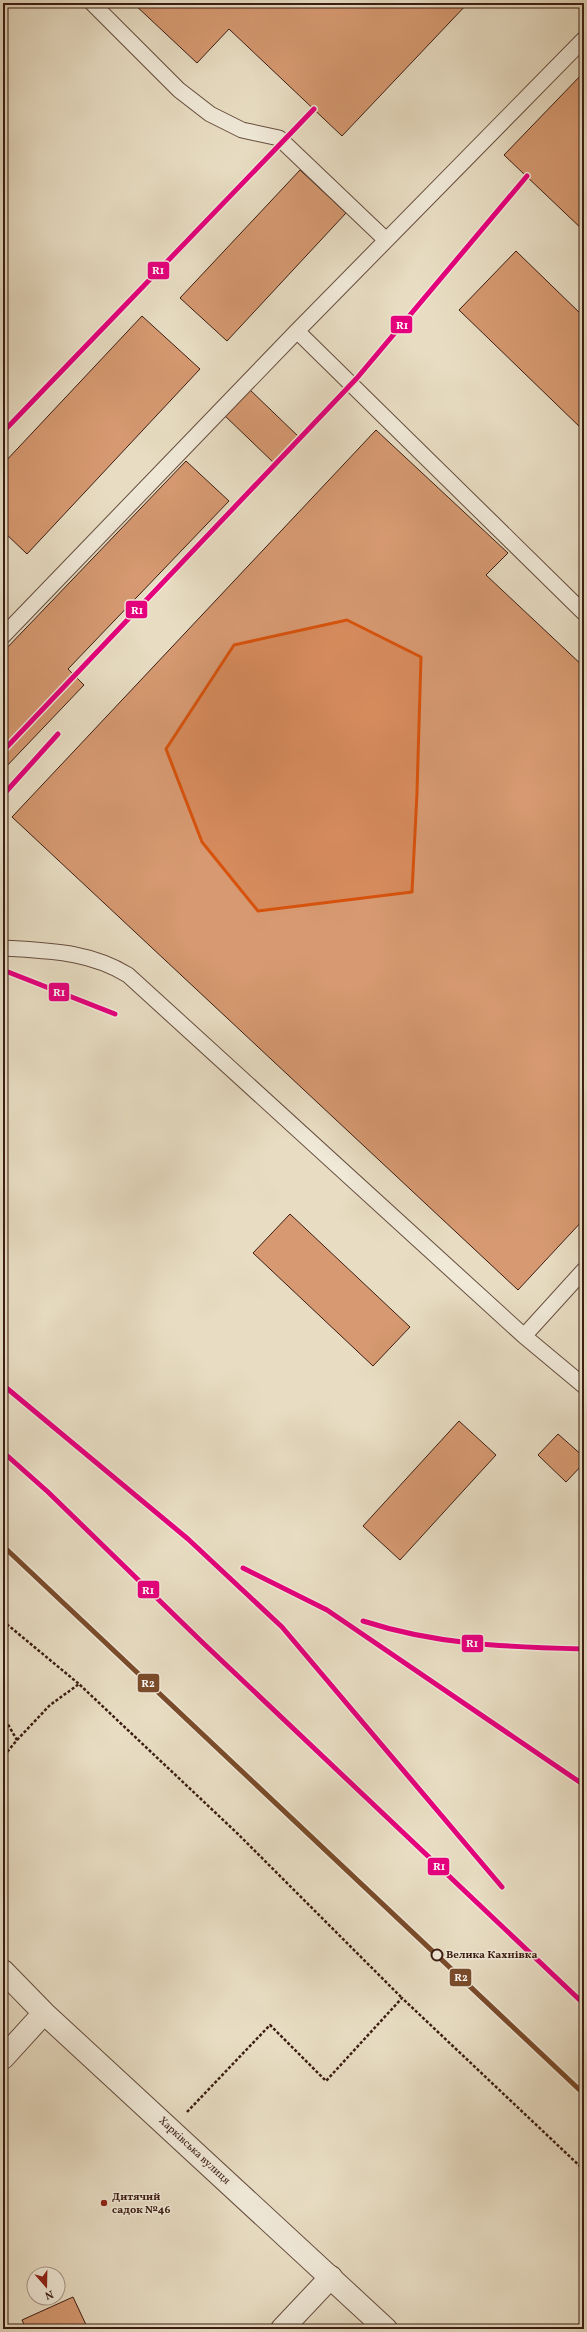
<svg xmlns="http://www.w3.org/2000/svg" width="587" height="2332" viewBox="0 0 587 2332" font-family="Vollkorn,serif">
  <rect width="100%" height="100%" fill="#e8ddc3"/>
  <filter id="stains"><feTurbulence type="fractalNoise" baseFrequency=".005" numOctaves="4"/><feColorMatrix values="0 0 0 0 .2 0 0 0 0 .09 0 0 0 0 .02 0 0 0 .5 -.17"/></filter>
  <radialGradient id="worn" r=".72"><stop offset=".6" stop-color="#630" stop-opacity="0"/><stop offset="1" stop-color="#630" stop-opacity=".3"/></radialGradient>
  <!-- building -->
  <path fill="#d69971" stroke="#3b1d12" d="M133,3H468L342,136L229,29L197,63Z
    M584,72V231L504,155Z
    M300,170L346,213L227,341L180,298Z
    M516,251L584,317V431L459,310Z
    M142,316L200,369L27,554L3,531V464Z
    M248,388L300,438L275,464L223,414Z
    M376,430L508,553L486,575L584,667V1219L518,1290L12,817Z
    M186,461L229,501L68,669L84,685L3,770V652Z
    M290,1214L410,1327L373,1366L253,1253Z
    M459,1421L496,1455L400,1560L363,1526Z
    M558,1434L584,1457V1463L566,1482L538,1455Z
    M73,2297L88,2329H26L22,2320Z"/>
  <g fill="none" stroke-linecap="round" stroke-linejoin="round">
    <!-- service casing -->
    <g stroke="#664d3e" stroke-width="17">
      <path id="service" d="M92,3L179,90L210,114L242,130L279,138L386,240
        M297,331L584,613
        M3,636L297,331L584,39
        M3,948C49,951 88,951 128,975L524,1336L584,1386
        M524,1336L584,1270"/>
    </g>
    <!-- minor casing -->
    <g stroke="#664d3e" stroke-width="24">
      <path id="minor" d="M282,2329L331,2277"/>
    </g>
    <!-- tertiary casing -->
    <g stroke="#664d3e" stroke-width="24">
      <path id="tertiary" d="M3,1971L44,2013L386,2329
        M3,2058L44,2013"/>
    </g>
    <!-- path -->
    <path stroke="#3b1d12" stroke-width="2.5" stroke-dasharray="3 2" stroke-linecap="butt" d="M3,1621L79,1684
      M3,1716L17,1740L3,1757
      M17,1740L50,1705L79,1684L238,1834L402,1998
      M187,2112L270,2025L326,2081L402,1998L584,2170"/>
    <!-- service -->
    <use href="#service" stroke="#f0e9d8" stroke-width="15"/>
    <!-- minor -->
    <use href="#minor" stroke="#f0e9d8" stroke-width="22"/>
    <!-- tertiary -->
    <use href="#tertiary" stroke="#f0e9d8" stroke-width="22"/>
    <!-- rail-1 casing -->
    <g stroke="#f0e9d8" stroke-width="8">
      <path id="rail-1" d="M3,432L314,109
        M3,751L357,378L527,176
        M3,795L58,734
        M3,970L115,1014
        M3,1385L188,1539L282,1627L502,1887
        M3,1452L48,1492L202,1642L584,2004
        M243,1568L327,1610L584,1785
        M363,1621C437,1645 507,1647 584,1649"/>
    </g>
    <!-- rail-2 casing -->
    <g stroke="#f0e9d8" stroke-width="8">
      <path id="rail-2" d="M3,1546L584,2094"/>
    </g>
    <!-- rail-1 -->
    <use href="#rail-1" stroke="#e5007d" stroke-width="5"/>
    <!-- rail-2 -->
    <use href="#rail-2" stroke="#7a4b2a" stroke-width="5"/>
  </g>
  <!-- marked area -->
  <path fill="#d7530d" fill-opacity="0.2" stroke="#d7530d" stroke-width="3" stroke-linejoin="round" d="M347,620L421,657L417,793L412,892L258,911L202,842L166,749L234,645Z"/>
  <!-- markers -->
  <circle fill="#f0e9d8" stroke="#3b1d12" stroke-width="2" cx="437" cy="1955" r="5.5"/>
  <circle fill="#8f2418" stroke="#f0e9d8" stroke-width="1.5" cx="104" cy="2203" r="4"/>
  <g text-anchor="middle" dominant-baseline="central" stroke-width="3" stroke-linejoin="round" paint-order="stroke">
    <!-- stop labels -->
    <g font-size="11" font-weight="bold" fill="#3b1d12" stroke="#f0e9d8" text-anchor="start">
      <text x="446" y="1955">Велика Кахнівка</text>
    </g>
    <!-- street labels -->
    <g font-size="11" fill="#3b1d12" stroke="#f0e9d8">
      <text transform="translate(194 2151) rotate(43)">Харківська вулиця</text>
    </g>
    <!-- poi labels -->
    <g font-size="11" font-weight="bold" fill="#3b1d12" stroke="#f0e9d8" text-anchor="start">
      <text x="112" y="2197">Дитячий<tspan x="112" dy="13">садок №46</tspan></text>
    </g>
  </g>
  <g stroke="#f0e9d8" stroke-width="1.5">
    <rect x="147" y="261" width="23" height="19" rx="4" fill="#e5007d"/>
    <rect x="390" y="315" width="23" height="19" rx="4" fill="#e5007d"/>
    <rect x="125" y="600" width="23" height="19" rx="4" fill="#e5007d"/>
    <rect x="48" y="982" width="22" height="20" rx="4" fill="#e5007d"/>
    <rect x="137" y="1580" width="23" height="19" rx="4" fill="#e5007d"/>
    <rect x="461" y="1634" width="23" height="19" rx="4" fill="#e5007d"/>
    <rect x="137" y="1673" width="23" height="20" rx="4" fill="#7a4b2a"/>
    <rect x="427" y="1857" width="23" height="19" rx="4" fill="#e5007d"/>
    <rect x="449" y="1968" width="23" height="19" rx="4" fill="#7a4b2a"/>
  </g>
  <g font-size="11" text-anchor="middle" font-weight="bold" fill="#fff">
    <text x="158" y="274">R1</text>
    <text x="402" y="329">R1</text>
    <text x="137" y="614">R1</text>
    <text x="59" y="996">R1</text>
    <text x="148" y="1594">R1</text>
    <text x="472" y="1647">R1</text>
    <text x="148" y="1687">R2</text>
    <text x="439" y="1870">R1</text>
    <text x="461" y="1981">R2</text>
  </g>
  <!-- margin -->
  <rect width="587" height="2332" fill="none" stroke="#e8ddc3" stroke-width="16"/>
  <rect x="4" y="4" width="579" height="2324" fill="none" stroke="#3b1d12" stroke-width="2"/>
  <rect x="8" y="8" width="571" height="2316" fill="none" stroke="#3b1d12"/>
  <!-- north arrow -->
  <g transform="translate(46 2286) rotate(160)"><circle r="19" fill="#f0e9d8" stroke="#a89789"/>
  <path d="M0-3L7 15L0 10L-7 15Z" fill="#8f2418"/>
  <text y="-6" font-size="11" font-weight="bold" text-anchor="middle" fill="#3b1d12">N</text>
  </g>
  <rect width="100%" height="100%" filter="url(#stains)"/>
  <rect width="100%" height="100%" fill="url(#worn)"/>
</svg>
